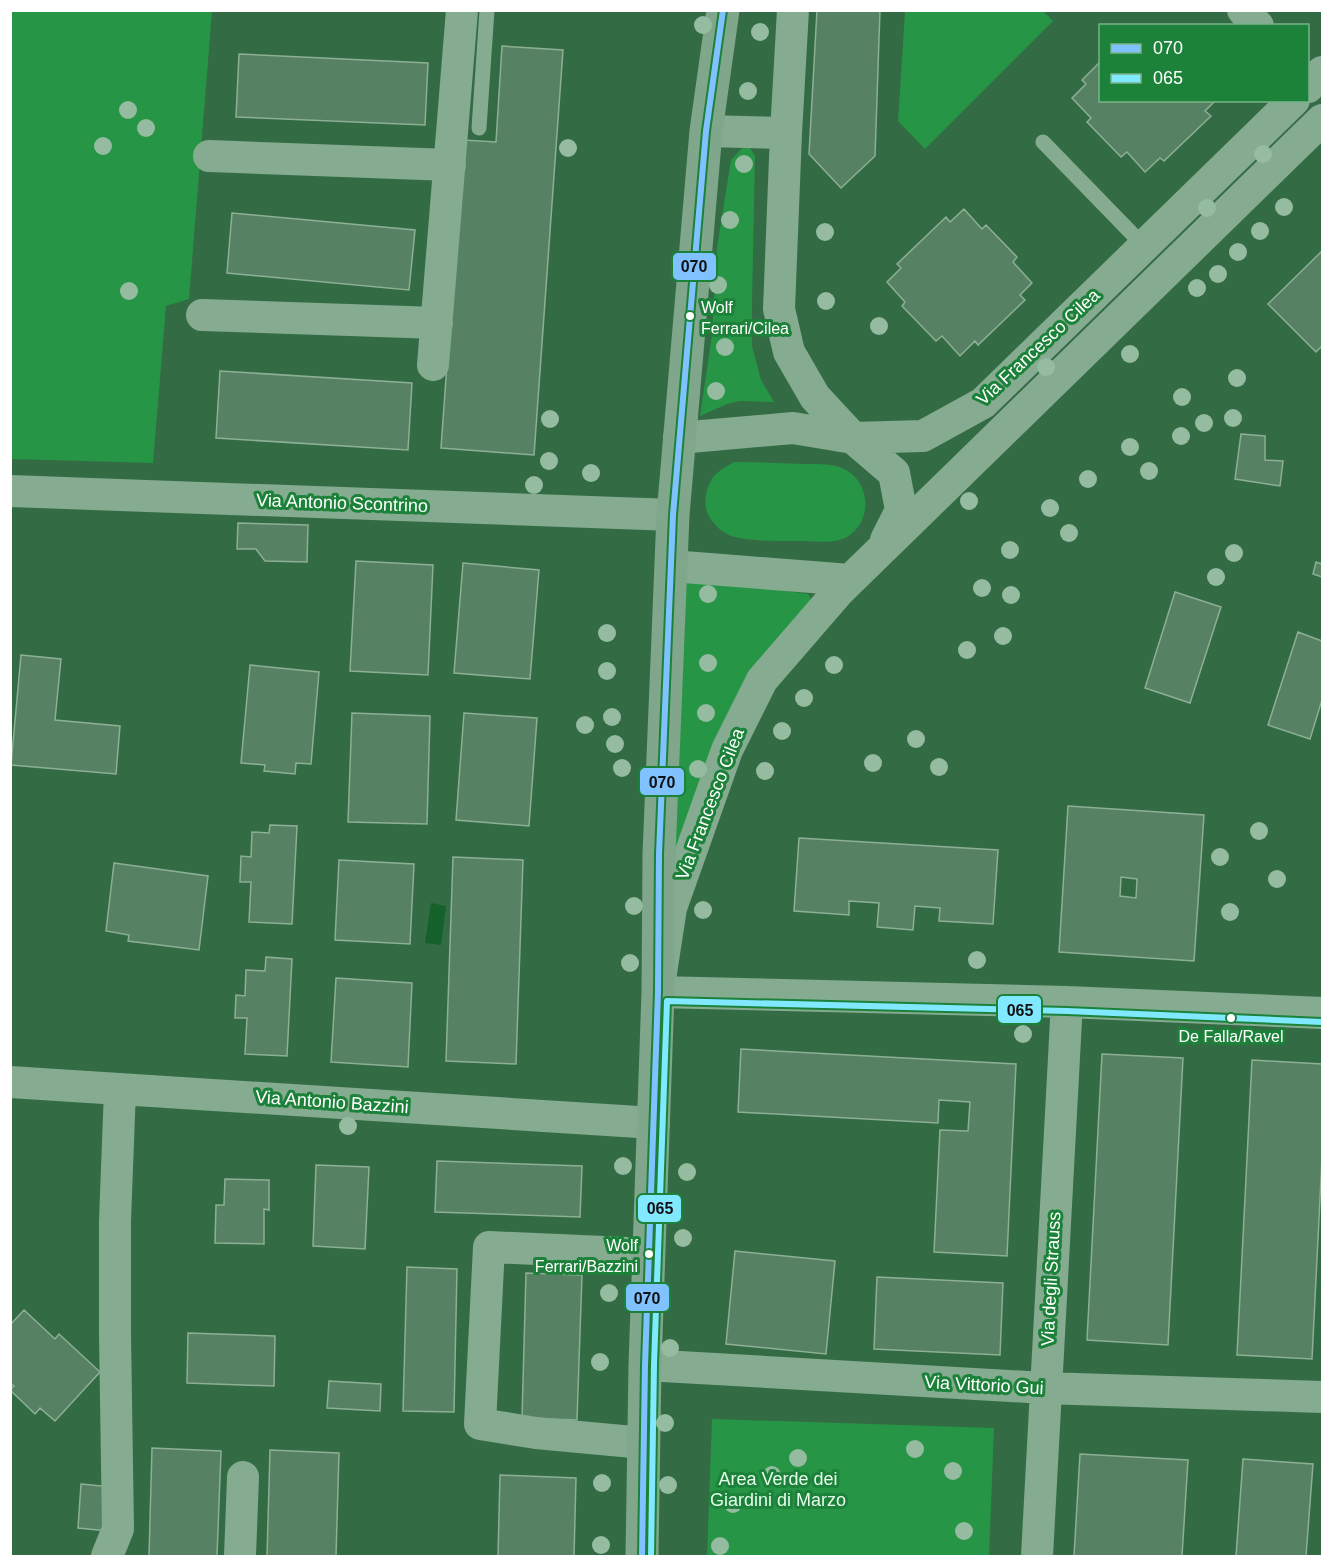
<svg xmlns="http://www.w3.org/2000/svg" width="1333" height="1567" viewBox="0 0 1333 1567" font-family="Helvetica,sans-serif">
  <rect width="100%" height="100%" fill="#336b44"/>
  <!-- green -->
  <path fill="#279546" d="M11,11H212L189,299L166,306L153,463L11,459Z
    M905,11H1043L1053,21L925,149L898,121Z
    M742,148H750L755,156L752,304V346L761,380L774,402L740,401L727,404L700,416L712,335L717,248L731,160Z
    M734,462C757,462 780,463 803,464C816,464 832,463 844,469C869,481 873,517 851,534C839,544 821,542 807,541C789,541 744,542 729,535C722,532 717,527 712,521C706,513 704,505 706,495C710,476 718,471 734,462Z
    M681,577L808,594L811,599L678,848L669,844Z
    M712,1419L994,1428L989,1556H707Z"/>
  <!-- water -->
  <path fill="#15612c" d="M431,903L446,906L441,945L425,943Z"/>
  <!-- building -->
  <path fill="#568263" stroke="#8daf96" stroke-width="1.5" fill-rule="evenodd" d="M817,10H880L875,156L841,188L809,154Z
    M502,46L563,50L534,455L441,448L463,140L496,142Z
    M239,54L428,63L425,125L236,117Z
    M1100,62V100H1216L1205,111L1211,116L1164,161L1160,158L1145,172L1127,152L1121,157L1087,122L1091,118L1072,98L1086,84L1082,80Z
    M964,209L982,229L986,225L1017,257L1013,262L1032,283L1020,295L1025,300L978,345L975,341L960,356L942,336L936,341L902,306L905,302L887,282L901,268L897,264L946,217L950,222Z
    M232,213L415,230L409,290L227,273Z
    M1322,251V346L1316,352L1268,304Z
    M220,371L412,383L408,450L216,438Z
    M1241,434L1265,436V460L1283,461L1280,486L1235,479Z
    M238,523L308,525L307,562L265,561L256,549H237Z
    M356,561L433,565L428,675L350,671Z
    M1316,562L1322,564V577L1313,574Z
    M463,563L539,570L530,679L454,673Z
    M1175,592L1221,607L1190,703L1145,688Z
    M1298,632L1322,641V700L1310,739L1268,725Z
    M21,655L61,659L55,720L120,726L116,774L11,765Z
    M250,665L319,672L311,764L296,763L295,774L264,771L265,765L241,763Z
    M352,713L430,716L427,824L348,822Z
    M464,713L537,718L529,826L456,820Z
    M1068,806L1204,815L1194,961L1059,952ZM1121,877L1137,879L1136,898L1120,896Z
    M270,825L297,826L292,924L249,922L251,882H240L241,856L251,857L252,832L269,833Z
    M799,838L998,850L993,924L939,921L940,908L915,906L913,930L877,927L879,903L849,901V915L794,911Z
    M453,857L523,860L516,1064L446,1061Z
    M339,860L414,864L410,944L335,940Z
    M114,863L208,876L199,950L128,941L129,935L106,931Z
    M266,957L292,959L287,1056L245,1054L247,1018H235L236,995L245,996L246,970L265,971Z
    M336,978L412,983L408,1067L331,1062Z
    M741,1049L1016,1064L1007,1256L934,1252L940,1130L968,1131L970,1102L939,1100L938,1123L738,1112Z
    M1102,1054L1183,1058L1168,1345L1087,1340Z
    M1252,1060L1322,1064V1158L1312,1359L1237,1355Z
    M437,1161L582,1166L580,1217L435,1212Z
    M316,1165L369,1167L365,1249L313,1246Z
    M225,1179L269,1180V1210L264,1209V1244L215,1243L216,1205H224Z
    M735,1251L835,1261L826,1354L726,1344Z
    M407,1267L457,1269L454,1412L403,1411Z
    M526,1273L582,1275L577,1420L522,1418Z
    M877,1277L1003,1283L1000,1355L874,1349Z
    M24,1310L55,1339L59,1334L100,1372L55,1421L40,1408L35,1414L10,1390L14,1386L10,1383V1325Z
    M188,1333L275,1336L274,1386L187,1383Z
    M329,1381L381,1384L380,1411L327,1408Z
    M152,1448L221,1451L217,1556H149Z
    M270,1450L339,1453L336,1556H267Z
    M1080,1454L1188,1460L1182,1556H1074Z
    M1243,1459L1313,1464L1306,1556H1236Z
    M500,1475L576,1478L574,1556H498Z
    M81,1484L111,1487L107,1531L78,1528Z"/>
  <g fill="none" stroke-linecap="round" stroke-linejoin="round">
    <!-- lane -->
    <path stroke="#85ab90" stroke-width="15" d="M479,128L487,10
      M1043,142L1144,246"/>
    <!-- street -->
    <path stroke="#85ab90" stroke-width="32" d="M1243,10L1258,26
      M1308,87L1322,72
      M1322,120L839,591L762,680L727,750L671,908L658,992L1067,1002L1322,1013
      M706,131L786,133L779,309L789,352L815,397L853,438L894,473L901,510L886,540
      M786,133L793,10
      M209,156L450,165
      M202,315L437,323
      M433,365L462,10
      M679,438L793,428L853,438L923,436L983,403L1294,100
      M10,491L673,515
      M671,566L850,580
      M10,1082L654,1123
      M645,1365L1045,1388L1322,1397
      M644,1443L536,1433L480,1424L489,1247L649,1254
      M107,1556L118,1529L115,1334V1221L120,1089
      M240,1556L243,1477
      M1037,1556L1067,1002"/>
    <!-- secondary -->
    <path stroke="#80a68b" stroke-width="33" d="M642,1556L645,1365L658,992L659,854L673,515L706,131L723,10"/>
    <!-- bus-1 casing -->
    <g stroke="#1c823a" stroke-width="10">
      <path id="bus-1" d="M642,1556L645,1365L658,992L659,854L673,515L706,131L723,10"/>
    </g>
    <!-- bus-2 casing -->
    <g stroke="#1c823a" stroke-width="10">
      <path id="bus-2" d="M651,1556L654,1365L667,1001L1067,1011L1322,1022"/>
    </g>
    <!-- bus-1 -->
    <use href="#bus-1" stroke="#80c2ff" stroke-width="6"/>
    <!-- bus-2 -->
    <use href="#bus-2" stroke="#80e8ff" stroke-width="6"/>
  </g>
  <!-- trees -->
  <g fill="#95bba0">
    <circle cx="703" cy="25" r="9"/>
    <circle cx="760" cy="32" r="9"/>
    <circle cx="748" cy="91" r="9"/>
    <circle cx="128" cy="110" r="9"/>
    <circle cx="146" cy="128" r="9"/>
    <circle cx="103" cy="146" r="9"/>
    <circle cx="568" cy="148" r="9"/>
    <circle cx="1263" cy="154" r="9"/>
    <circle cx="744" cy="164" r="9"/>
    <circle cx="1284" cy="207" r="9"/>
    <circle cx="1207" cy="208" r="9"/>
    <circle cx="730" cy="220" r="9"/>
    <circle cx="1260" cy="231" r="9"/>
    <circle cx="825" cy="232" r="9"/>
    <circle cx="1238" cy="252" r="9"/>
    <circle cx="1218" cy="274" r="9"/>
    <circle cx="718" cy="285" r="9"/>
    <circle cx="1197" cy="288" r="9"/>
    <circle cx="129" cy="291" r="9"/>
    <circle cx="826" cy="301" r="9"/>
    <circle cx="879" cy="326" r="9"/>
    <circle cx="725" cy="347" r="9"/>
    <circle cx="1130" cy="354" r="9"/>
    <circle cx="1046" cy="367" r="9"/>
    <circle cx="1237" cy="378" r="9"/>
    <circle cx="716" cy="391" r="9"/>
    <circle cx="1182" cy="397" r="9"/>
    <circle cx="1233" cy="418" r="9"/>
    <circle cx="550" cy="419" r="9"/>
    <circle cx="1204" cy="423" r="9"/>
    <circle cx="1181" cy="436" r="9"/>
    <circle cx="1130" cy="447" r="9"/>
    <circle cx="549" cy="461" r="9"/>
    <circle cx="1149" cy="471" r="9"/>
    <circle cx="591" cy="473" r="9"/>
    <circle cx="1088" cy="479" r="9"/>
    <circle cx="534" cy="485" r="9"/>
    <circle cx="969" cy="501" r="9"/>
    <circle cx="1050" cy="508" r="9"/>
    <circle cx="1069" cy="533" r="9"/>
    <circle cx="1010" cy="550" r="9"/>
    <circle cx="1234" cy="553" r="9"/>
    <circle cx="1216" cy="577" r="9"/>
    <circle cx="982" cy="588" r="9"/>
    <circle cx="708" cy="594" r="9"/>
    <circle cx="1011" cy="595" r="9"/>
    <circle cx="607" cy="633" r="9"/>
    <circle cx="1003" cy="636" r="9"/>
    <circle cx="967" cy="650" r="9"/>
    <circle cx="708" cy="663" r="9"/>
    <circle cx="834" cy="665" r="9"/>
    <circle cx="607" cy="671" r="9"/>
    <circle cx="804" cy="698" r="9"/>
    <circle cx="706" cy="713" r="9"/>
    <circle cx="612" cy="717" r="9"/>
    <circle cx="585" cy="725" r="9"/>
    <circle cx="782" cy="731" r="9"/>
    <circle cx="916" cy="739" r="9"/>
    <circle cx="615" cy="744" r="9"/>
    <circle cx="873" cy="763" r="9"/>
    <circle cx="939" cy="767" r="9"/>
    <circle cx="622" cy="768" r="9"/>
    <circle cx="698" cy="769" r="9"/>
    <circle cx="765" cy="771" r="9"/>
    <circle cx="1259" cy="831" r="9"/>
    <circle cx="1220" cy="857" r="9"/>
    <circle cx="1277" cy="879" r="9"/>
    <circle cx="634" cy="906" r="9"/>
    <circle cx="703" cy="910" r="9"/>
    <circle cx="1230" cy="912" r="9"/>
    <circle cx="977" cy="960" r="9"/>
    <circle cx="630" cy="963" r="9"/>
    <circle cx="1023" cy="1034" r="9"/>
    <circle cx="348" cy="1126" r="9"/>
    <circle cx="623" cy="1166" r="9"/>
    <circle cx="687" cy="1172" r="9"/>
    <circle cx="683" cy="1238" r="9"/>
    <circle cx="609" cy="1293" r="9"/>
    <circle cx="670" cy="1348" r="9"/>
    <circle cx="600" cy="1362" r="9"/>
    <circle cx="665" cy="1423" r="9"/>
    <circle cx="915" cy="1449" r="9"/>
    <circle cx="798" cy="1458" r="9"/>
    <circle cx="953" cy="1471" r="9"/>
    <circle cx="772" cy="1475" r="9"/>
    <circle cx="602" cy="1483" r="9"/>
    <circle cx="668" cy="1485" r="9"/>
    <circle cx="733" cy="1504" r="9"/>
    <circle cx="964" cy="1531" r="9"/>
    <circle cx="601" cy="1545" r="9"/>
    <circle cx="720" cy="1546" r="9"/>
  </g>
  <!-- markers -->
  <g fill="#fff" stroke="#1c823a" stroke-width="2">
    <circle cx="690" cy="316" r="5"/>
    <circle cx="1231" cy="1018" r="5"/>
    <circle cx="649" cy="1254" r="5"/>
  </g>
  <g text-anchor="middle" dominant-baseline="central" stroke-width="6" stroke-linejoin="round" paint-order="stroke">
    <!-- bus labels -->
    <g font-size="16" fill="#fff" stroke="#1c823a" text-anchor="start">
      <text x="701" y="307">Wolf<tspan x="701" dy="21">Ferrari/Cilea</tspan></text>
      <text x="1231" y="1036" text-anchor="middle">De Falla/Ravel</text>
      <text x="638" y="1245" text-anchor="end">Wolf<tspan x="638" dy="21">Ferrari/Bazzini</tspan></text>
    </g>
    <!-- street labels -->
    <g font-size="18" fill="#fff" stroke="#1c823a">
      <text transform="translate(1038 347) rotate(-43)">Via Francesco Cilea</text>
      <text transform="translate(342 503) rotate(2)">Via Antonio Scontrino</text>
      <text transform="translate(710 804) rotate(-69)">Via Francesco Cilea</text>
      <text transform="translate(332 1102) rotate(4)">Via Antonio Bazzini</text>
      <text transform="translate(1051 1279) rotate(-87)">Via degli Strauss</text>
      <text transform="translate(984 1385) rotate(3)">Via Vittorio Gui</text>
    </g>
    <!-- park labels -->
    <g font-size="18" fill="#e5fceb" stroke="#1c823a">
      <text x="778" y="1479">Area Verde dei<tspan x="778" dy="21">Giardini di Marzo</tspan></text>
    </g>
  </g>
  <g stroke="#1c823a" stroke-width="2">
    <rect x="672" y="252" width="45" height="29" rx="6" fill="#80c2ff"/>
    <rect x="639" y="767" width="46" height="29" rx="6" fill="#80c2ff"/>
    <rect x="997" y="995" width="45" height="29" rx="6" fill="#80e8ff"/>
    <rect x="637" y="1194" width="45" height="29" rx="6" fill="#80e8ff"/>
    <rect x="625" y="1283" width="45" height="29" rx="6" fill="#80c2ff"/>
  </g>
  <g font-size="16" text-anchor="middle" font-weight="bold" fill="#111">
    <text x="694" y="272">070</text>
    <text x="662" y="788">070</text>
    <text x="1020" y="1016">065</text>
    <text x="660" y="1214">065</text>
    <text x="647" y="1304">070</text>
  </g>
  <!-- border -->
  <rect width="1333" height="1567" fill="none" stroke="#ffffff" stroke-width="24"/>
  <!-- legend -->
  <rect x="1099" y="24" width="210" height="78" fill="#1c823a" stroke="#77b489" stroke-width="1.5"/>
  <rect x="1111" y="44" width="30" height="9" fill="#80c2ff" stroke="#77b489" stroke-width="1.5"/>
  <text x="1153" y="54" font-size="18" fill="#ffffff">070</text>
  <rect x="1111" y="74" width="30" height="9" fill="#80e8ff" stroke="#77b489" stroke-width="1.5"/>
  <text x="1153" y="84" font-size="18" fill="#ffffff">065</text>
</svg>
